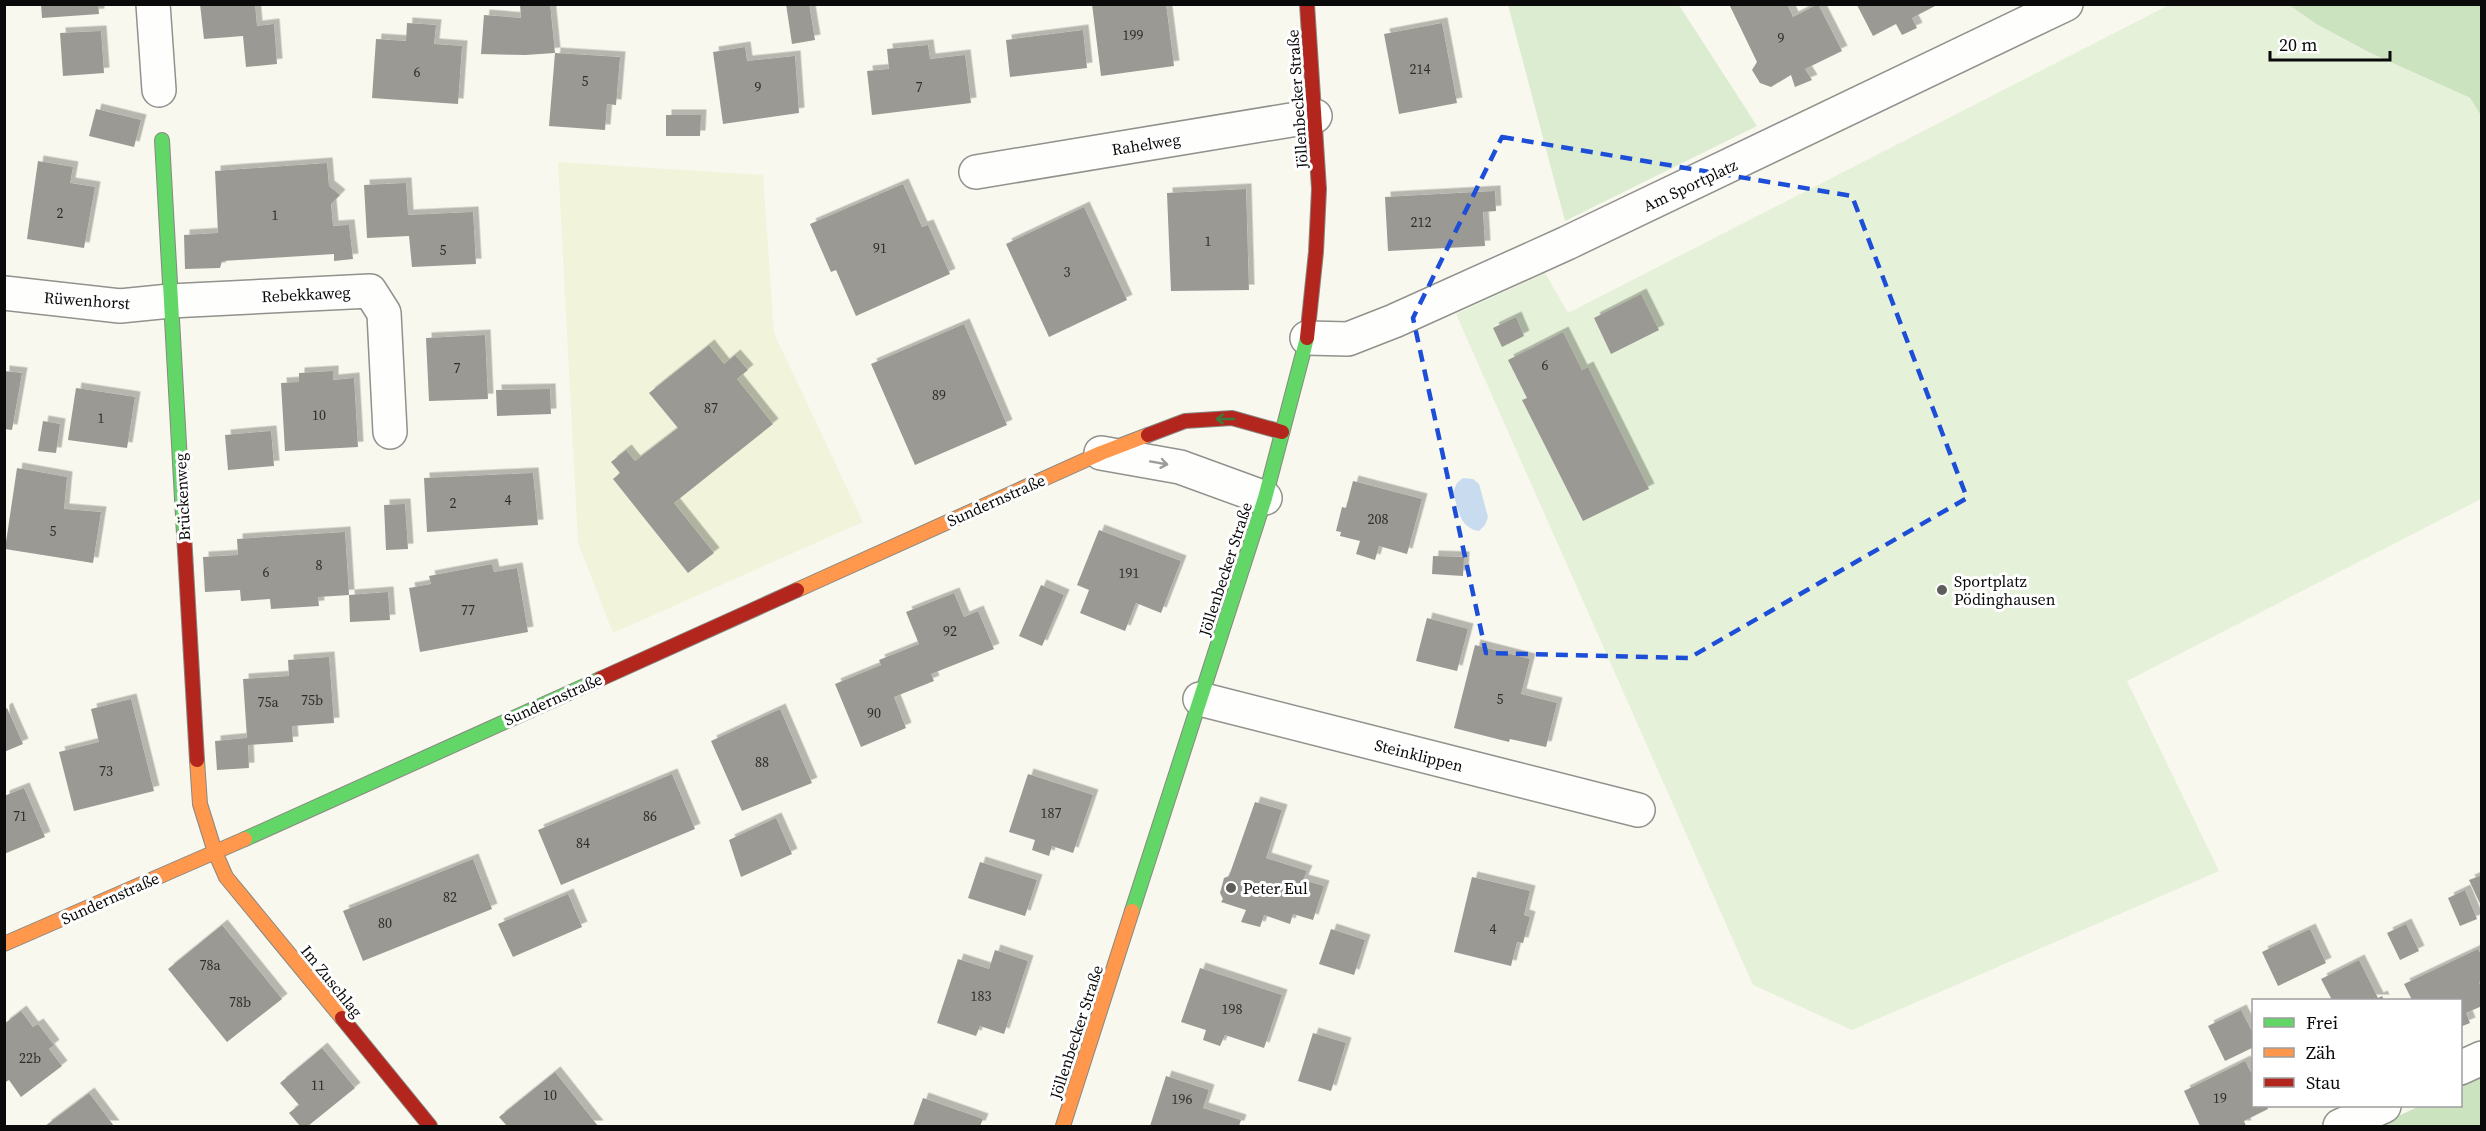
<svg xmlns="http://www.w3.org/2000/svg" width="2486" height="1131" viewBox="0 0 2486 1131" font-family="'Source Serif 4',serif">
  <defs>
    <filter id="shadow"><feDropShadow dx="5.5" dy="-5.5" stdDeviation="0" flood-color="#0004"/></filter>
  </defs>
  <rect width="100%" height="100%" fill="#f8f8ee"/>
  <!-- farmland -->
  <path fill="#f1f4db" d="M558,162L763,175L774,333L863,522L613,633L578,543Z"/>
  <!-- green -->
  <path fill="#dcecd0" d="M1508,5H1679L1757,126L1565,221Z"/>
  <!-- forest -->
  <path fill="#cce3bf" d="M2289,5H2481V116L2470,98L2370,53L2316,24Z
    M2481,1076V1126H2376L2420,1106H2460L2461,1086Z"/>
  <!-- pitch -->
  <path fill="#e6f1d9" d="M2169,5H2289L2316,24L2369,53L2470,98L2481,116V499L2127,681L2219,871L1852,1030L1753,985L1456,314L1545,273L1568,313Z"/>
  <!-- water -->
  <path fill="#c8dbef" d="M1463,478L1473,479L1479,484L1488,517L1485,525L1479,531C1459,528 1458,508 1453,492L1457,483Z"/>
  <!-- building -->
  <path fill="#9a9994" filter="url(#shadow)" d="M41,4H98L99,14L42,18Z
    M200,4H255L257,26L274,24L277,64L246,67L243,36L204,39Z
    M520,4H550L555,53L620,57L616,105L607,104L605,130L549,126L555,53L525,55L481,54L484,15L521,18Z
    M786,4H809L815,40L792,44Z
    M1092,4H1166L1174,66L1101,76Z
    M1729,4H1787L1793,17L1818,4L1842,51L1805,69L1812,80L1795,87L1791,75L1771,87L1760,83L1752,70L1757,62Z
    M1857,5H1934L1935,6L1912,18L1917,28L1902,35L1896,24L1873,36Z
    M407,23L436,25L434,44L462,46L458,104L372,98L376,39L406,41Z
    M1442,23L1457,103L1399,114L1384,34Z
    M1083,30L1087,68L1010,77L1006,40Z
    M101,31L104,73L63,76L60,33Z
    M928,45L930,59L965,55L971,103L872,115L867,71L889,69L887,49Z
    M745,47L747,61L795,56L799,113L723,124L713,52Z
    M96,109L141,120L134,147L89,136Z
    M666,115H701L700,136H666Z
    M38,161L73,167L70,183L95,187L84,248L27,239Z
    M327,163L329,186L340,195L331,204L333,226L349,225L353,259L334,261V254L222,261L220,268L185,269L184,235L218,233L215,171Z
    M406,183L408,215L473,212L476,264L412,267L409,236L367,238L364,185Z
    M903,184L922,227L928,225L950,274L856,316L836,270L831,272L810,224Z
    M1246,189L1249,290L1171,291L1167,193Z
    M1495,191L1496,211L1483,212L1485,246L1388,251L1385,197Z
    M1084,207L1127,300L1049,337L1006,244Z
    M1641,294L1659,330L1611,354L1594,318Z
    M1516,317L1524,336L1502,347L1493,328Z
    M964,324L1007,425L915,465L871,364Z
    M1563,332L1582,370L1588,367L1649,489L1583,521L1522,400L1527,398L1508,360Z
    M485,335L488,399L429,401L426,338Z
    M709,345L724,364L735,355L748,370L737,379L773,424L674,503L714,553L688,573L613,479L620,473L611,462L626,450L635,461L678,428L649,393Z
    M4,371L22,373L12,430L4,429Z
    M333,371V380L354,378L358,447L285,451L281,383L299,382V373Z
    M76,388L135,397L127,448L68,440Z
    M550,389L551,414L497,416L496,390Z
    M43,421L60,424L56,453L38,451Z
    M271,431L274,466L228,470L225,435Z
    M17,468L67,477L64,509L101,512L93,563L5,549Z
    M533,473L538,525L427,532L424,478Z
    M1353,481L1422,499L1407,554L1379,546L1375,560L1356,554L1360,541L1340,536L1341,532L1336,531L1342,507L1346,508Z
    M405,504L408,549L386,550L384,505Z
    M1099,530L1181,561L1161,613L1136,603L1125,631L1080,613L1089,590L1077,585Z
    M345,532L349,595L318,597L319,606L271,609L270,599L241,601L240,590L205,592L203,557L238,555L237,539Z
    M1433,556L1464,557L1463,576L1432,574Z
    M492,564L494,572L517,568L528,632L420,652L409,588L431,584L429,576Z
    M1041,585L1064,595L1042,646L1019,636Z
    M388,592L390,620L350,622L349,595Z
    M954,593L964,617L978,611L994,649L931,674L934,681L894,697L906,728L861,747L835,684L881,665L879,660L919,644L906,612Z
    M1427,618L1468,629L1457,671L1416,661Z
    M1475,645L1530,659L1521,694L1557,703L1546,747L1510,739L1509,742L1454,728Z
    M329,657L334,723L292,726L293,742L248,745L249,768L217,770L215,741L247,738L243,679L289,676L288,660Z
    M131,699L154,791L74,811L59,752L99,742L91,709Z
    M7,708L23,744L4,752V710Z
    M780,709L812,783L742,811L711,741Z
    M672,774L695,829L561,885L538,830Z
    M1028,774L1093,795L1073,853L1052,846L1049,856L1032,850L1035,840L1009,832Z
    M24,788L45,837L4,854V796Z
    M1255,802L1282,810L1266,858L1307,871L1303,880L1324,886L1313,920L1293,914L1290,924L1264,915L1260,927L1241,922L1246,910L1221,902L1223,899L1220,893L1224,878L1229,876Z
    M776,818L792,854L741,877L729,840Z
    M473,859L492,909L363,961L343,911Z
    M980,862L1037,880L1025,916L968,898Z
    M2482,875V908L2469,880Z
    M1472,877L1530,891L1524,915L1530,917L1523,943L1517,942L1511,966L1454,952Z
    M2465,890L2477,919L2460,926L2448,898Z
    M568,894L582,927L513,957L498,924Z
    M2406,924L2419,951L2400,960L2387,933Z
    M222,925L282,999L227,1042L168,969Z
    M1331,929L1365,940L1354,975L1319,964Z
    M2310,929L2326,963L2278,986L2262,952Z
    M2478,949L2482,957V981L2479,982L2482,988V1006L2466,1013L2470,1023L2460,1027V1000H2412L2404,984Z
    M995,950L1028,961L1004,1034L980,1026L976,1036L937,1023L958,959L989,969Z
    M2359,960L2378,998L2382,996L2384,1000H2332L2321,979Z
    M1200,968L1282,995L1264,1048L1225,1035L1220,1046L1203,1040L1206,1030L1181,1022Z
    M2241,1010L2254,1035V1047L2225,1061L2208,1026Z
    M21,1011L33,1027L38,1024L54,1045L49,1049L62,1066L21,1097L9,1080L4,1083V1024Z
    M1313,1033L1346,1043L1331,1091L1298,1081Z
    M322,1048L355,1088L308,1126H300L289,1113L299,1105L280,1083Z
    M2245,1061L2254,1078V1106H2267L2268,1109L2244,1121L2246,1126H2200L2184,1091Z
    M555,1072L598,1126H507L499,1117Z
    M1166,1076L1209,1090L1203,1108L1241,1120L1239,1126H1150Z
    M89,1093L114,1126H45Z
    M923,1098L983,1119L980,1126H913Z"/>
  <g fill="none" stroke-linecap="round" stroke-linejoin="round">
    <!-- street casing -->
    <g stroke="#91918d" stroke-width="36">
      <path id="street" d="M153,4L159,90
        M976,172L1315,116
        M4,293L120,306L170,301L370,291L384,313L390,432
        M1307,338L1348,339L1394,321L1567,243L2066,4
        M1101,453L1180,467L1265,498
        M1200,699L1638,810
        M2460,1068L2482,1058
        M2340,1126L2384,1106"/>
    </g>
    <!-- fast casing -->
    <g stroke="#888883" stroke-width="16">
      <path id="fast" d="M162,140L184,534
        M245,839L600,679
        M1132,911L1265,498L1307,338"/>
    </g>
    <!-- slow casing -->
    <g stroke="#888883" stroke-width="16">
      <path id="slow" d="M797,590L1101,453L1148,435
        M197,760L200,804L215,852L226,877L342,1018
        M4,944L245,839
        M1063,1126L1132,911"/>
    </g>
    <!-- jam casing -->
    <g stroke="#888883" stroke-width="16">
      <path id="jam" d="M1307,4L1319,189L1316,252L1307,338
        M1148,435L1185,421L1232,418L1282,432
        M184,534L197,760
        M600,679L797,590
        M342,1018L430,1126"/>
    </g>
    <!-- street -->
    <use href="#street" stroke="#fefefc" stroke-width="33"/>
    <!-- fast -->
    <use href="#fast" stroke="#63d668" stroke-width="14"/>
    <!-- slow -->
    <use href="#slow" stroke="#ff974d" stroke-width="14"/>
    <!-- jam -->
    <use href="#jam" stroke="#b3261e" stroke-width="14"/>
  </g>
  <!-- one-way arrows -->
  <defs><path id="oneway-shaft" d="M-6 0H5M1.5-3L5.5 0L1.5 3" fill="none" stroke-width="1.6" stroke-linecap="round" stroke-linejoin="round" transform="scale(1.5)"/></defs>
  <use stroke="#3b7a3e" href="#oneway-shaft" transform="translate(1225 419) rotate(180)"/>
  <use stroke="#9c9c9b" href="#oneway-shaft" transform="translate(1159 463) rotate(10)"/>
  <!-- marked area -->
  <path fill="none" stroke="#1d4ed8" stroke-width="4.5" stroke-dasharray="12 8" stroke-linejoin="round" d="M1502,137L1852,196L1967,498L1689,658L1486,653L1413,318Z"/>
  <!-- markers -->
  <g fill="#5d5d5a" stroke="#fff" stroke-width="2">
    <circle cx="1942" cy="590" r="6"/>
    <circle cx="1231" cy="888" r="6"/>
  </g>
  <g text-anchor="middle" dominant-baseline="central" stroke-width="6" stroke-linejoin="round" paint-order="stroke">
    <!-- number labels -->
    <g font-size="14" fill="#2e2e2c">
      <text x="1133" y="35">199</text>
      <text x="1781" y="38">9</text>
      <text x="1420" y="69">214</text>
      <text x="417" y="72">6</text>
      <text x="585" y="81">5</text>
      <text x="758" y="87">9</text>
      <text x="919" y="87">7</text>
      <text x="60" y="213">2</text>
      <text x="275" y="215">1</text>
      <text x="1421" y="222">212</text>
      <text x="1208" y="241">1</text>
      <text x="880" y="248">91</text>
      <text x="443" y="250">5</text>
      <text x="1067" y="272">3</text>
      <text x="1545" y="365">6</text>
      <text x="457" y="368">7</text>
      <text x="939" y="395">89</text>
      <text x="711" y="408">87</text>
      <text x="319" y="415">10</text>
      <text x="101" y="418">1</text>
      <text x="508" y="500">4</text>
      <text x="453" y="503">2</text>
      <text x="1378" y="519">208</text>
      <text x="53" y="531">5</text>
      <text x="319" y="565">8</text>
      <text x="266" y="572">6</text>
      <text x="1129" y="573">191</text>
      <text x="468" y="610">77</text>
      <text x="950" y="631">92</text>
      <text x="1500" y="699">5</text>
      <text x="312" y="700">75b</text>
      <text x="268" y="702">75a</text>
      <text x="874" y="713">90</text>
      <text x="762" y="762">88</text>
      <text x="106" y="771">73</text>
      <text x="1051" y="813">187</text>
      <text x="20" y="816">71</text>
      <text x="650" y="816">86</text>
      <text x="583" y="843">84</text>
      <text x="450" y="897">82</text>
      <text x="385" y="923">80</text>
      <text x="1493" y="929">4</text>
      <text x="210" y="965">78a</text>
      <text x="981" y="996">183</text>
      <text x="240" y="1002">78b</text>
      <text x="1232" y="1009">198</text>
      <text x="30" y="1058">22b</text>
      <text x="318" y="1085">11</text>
      <text x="550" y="1095">10</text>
      <text x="2220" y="1098">19</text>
      <text x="1182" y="1099">196</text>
    </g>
    <!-- street labels -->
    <g font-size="16" fill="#0a0a0a" stroke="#fff">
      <text transform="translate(1297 99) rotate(-94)">Jöllenbecker Straße</text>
      <text transform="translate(1146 144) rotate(-9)">Rahelweg</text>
      <text transform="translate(1690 185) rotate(-25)">Am Sportplatz</text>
      <text transform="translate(306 294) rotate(-3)">Rebekkaweg</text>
      <text transform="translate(87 300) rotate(4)">Rüwenhorst</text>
      <text transform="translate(182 497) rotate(-93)">Brückenweg</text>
      <text transform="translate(996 500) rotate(-24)">Sundernstraße</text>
      <text transform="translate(1225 569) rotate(-72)">Jöllenbecker Straße</text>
      <text transform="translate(553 699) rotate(-24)">Sundernstraße</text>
      <text transform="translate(1419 755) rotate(14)">Steinklippen</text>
      <text transform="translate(110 898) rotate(-24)">Sundernstraße</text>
      <text transform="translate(332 981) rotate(51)">Im Zuschlag</text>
      <text transform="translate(1076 1032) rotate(-72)">Jöllenbecker Straße</text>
    </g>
    <!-- poi labels -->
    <g font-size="16" fill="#0a0a0a" stroke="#fff" text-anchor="start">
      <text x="1954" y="581">Sportplatz<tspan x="1954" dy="18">Pödinghausen</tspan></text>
      <text x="1243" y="888">Peter Eul</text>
    </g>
  </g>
  <!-- border -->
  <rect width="2486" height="1131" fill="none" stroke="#0a0a0a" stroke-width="12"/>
  <!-- legend -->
  <rect x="2252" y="999" width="210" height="108" fill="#ffffff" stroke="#9d9d9d" stroke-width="1.5"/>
  <rect x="2264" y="1018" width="30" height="9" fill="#63d668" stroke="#9d9d9d" stroke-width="1.5"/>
  <text x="2306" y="1029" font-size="18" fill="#0a0a0a">Frei</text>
  <rect x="2264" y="1048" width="30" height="9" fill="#ff974d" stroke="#9d9d9d" stroke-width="1.5"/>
  <text x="2306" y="1059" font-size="18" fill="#0a0a0a">Zäh</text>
  <rect x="2264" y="1078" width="30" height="9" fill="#b3261e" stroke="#9d9d9d" stroke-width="1.5"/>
  <text x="2306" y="1089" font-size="18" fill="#0a0a0a">Stau</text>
  <!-- scale -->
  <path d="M2270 51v9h120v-9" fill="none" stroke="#0a0a0a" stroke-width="3"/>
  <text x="2279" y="51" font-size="18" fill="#0a0a0a" stroke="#ffffff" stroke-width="4.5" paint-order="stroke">20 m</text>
</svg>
